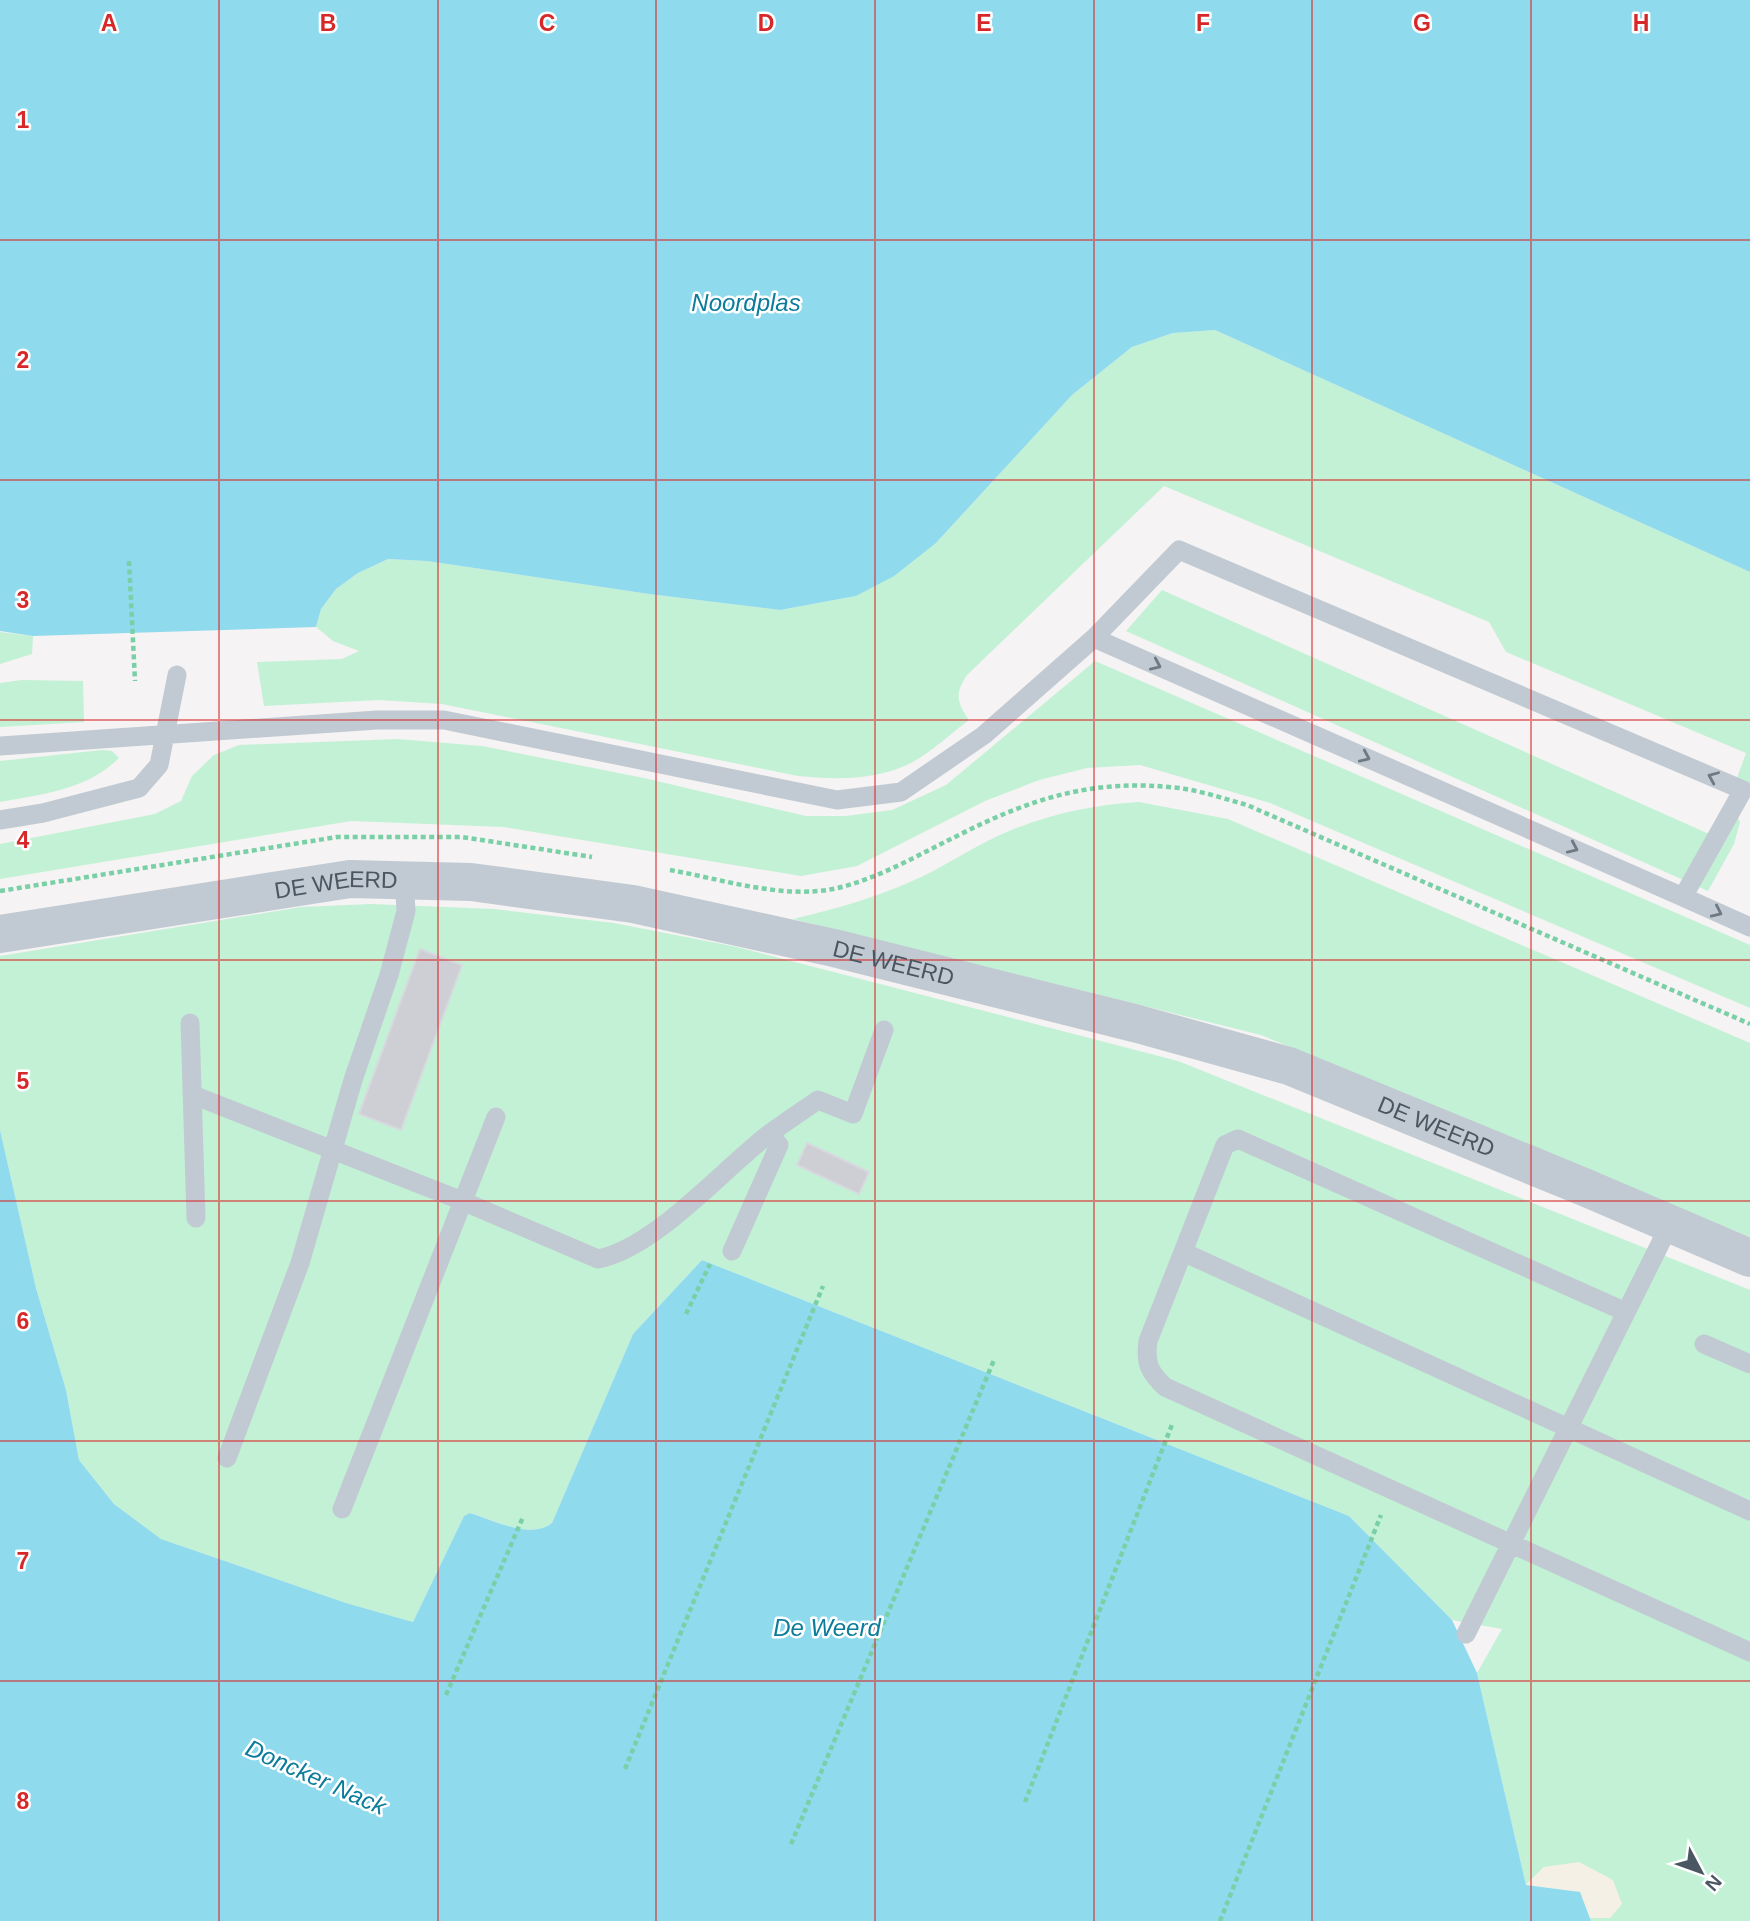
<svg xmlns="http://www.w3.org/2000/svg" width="1750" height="1921" viewBox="0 0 1750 1921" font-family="Helvetica,sans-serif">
  <rect width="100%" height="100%" fill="#f5f3f3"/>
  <!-- green -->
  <path fill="#c3f1d5" d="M1215,330L1750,572V784L1737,778L1746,753L1506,652L1489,622L1164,486L967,675C955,693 956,701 969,720C953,732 938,746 921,757C885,781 838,780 798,776L442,704L379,700L264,706L257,662L342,659L359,651L333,641L316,627L321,609L336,589L358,573L388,559L427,561L649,594L780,610L856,596L936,543L1072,395L1132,347L1173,333Z
    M1162,590L1709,834L1730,802L1740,822L1734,844L1708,891L1126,631Z
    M0,632L33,636L32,654L0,664Z
    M1095,661L1750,945V1008L1270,803L1140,765L1087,768L1039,780L985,801L857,866L801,876L504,827L351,821L0,879V844L155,814L181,801L192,776L214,755L239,745L398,739L482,746L644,778L806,816H846L892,810L946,785Z
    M22,680L83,681L84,722L0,727V683Z
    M102,750L112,751L119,758C87,790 43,794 0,802V761Z
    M1139,802L1228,819L1750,1043V1237L1261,1035L793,919C834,909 872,899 910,882C941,869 969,849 1000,835C1045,815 1090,805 1139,802Z
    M371,904L494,909L614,923L737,947L1178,1061L1750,1290V1921H1591L1590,1918H1610L1544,1867L1526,1885L1477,1673L1502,1629L1452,1620L1349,1516L702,1260L633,1334L552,1523C531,1540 493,1520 471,1513L464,1516L413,1622L346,1603L161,1539L114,1504L79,1460L66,1390L36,1288L0,1130V956L301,907Z"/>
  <!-- sand -->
  <path fill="#f5f0e5" d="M1579,1862L1613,1880L1622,1904L1610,1918H1590L1580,1892L1526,1885L1544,1867Z"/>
  <!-- water -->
  <path fill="#90daee" d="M0,0H1750V572L1215,330L1173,333L1132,347L1072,395L936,543L894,576L856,596L780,610L649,594L427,561L388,559L358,573L336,589L321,609L316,627L33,636L0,631Z
    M0,1130L36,1288L66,1390L79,1460L114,1504L161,1539L346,1603L413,1622L464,1516L470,1513C493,1520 531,1540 552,1523L633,1334L702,1260L1349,1516L1452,1620L1477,1673L1526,1885L1580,1892L1591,1921H0Z"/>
  <!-- building -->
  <path fill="#cdcfd5" stroke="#d7d9de" stroke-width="2" d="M420,949L462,965L401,1130L359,1114Z
    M807,1143L869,1172L859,1194L797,1165Z"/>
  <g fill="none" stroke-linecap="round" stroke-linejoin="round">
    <!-- path -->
    <path stroke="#7ad0a6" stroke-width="4.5" stroke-dasharray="5 3.5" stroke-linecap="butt" d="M129,561L135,681
      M670,870C721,879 781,899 833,889C876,880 916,856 955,837C1031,798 1094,778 1179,788C1202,791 1225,799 1247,805L1750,1024
      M0,891L337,837H462L592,857
      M686,1314L710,1264
      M446,1695L523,1517
      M625,1769L823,1286
      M1025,1802L1173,1422
      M791,1844L994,1360
      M1220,1921L1381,1515"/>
    <!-- service -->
    <path stroke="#c1cad2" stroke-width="19" d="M0,746L377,720H444L837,800L901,792L984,735L1094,638L1179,550L1743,790L1683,897L1094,638
      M0,820L43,813L139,788L159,765L177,675
      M1683,897L1750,927
      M190,1023L196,1218
      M193,1095L460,1200L598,1259C655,1248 722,1170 769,1134C785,1122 802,1111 818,1100L853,1114L884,1030
      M732,1251L779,1145L770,1134
      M1183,1252L1750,1511
      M1626,1312L1238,1139L1225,1145L1148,1341C1145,1363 1149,1372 1165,1387L1750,1652
      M1704,1344L1750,1364
      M227,1458L300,1263L353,1080L389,975L406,911L404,878
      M342,1509L496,1117
      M1466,1634L1670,1224"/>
    <!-- minor -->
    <path stroke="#c1cad2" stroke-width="38" id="s1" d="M0,934L350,879L471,882L633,904L834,948L1138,1024L1289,1066L1584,1187L1750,1258"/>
  </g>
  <!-- one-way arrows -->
  <defs><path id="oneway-chevron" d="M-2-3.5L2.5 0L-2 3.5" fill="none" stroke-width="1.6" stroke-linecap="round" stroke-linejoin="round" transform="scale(1.75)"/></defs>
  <g stroke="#6e7983">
    <use href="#oneway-chevron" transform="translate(1156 665) rotate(24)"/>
    <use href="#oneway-chevron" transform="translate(1365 757) rotate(24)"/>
    <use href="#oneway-chevron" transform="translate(1713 777) rotate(-157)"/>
    <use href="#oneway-chevron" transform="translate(1573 848) rotate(24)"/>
    <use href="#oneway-chevron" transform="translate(1717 912) rotate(25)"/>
  </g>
  <!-- grid -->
  <path fill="none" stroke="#d62828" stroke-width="2" stroke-opacity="0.55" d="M219,0V1921M438,0V1921M656,0V1921M875,0V1921M1094,0V1921M1312,0V1921M1531,0V1921M0,240H1750M0,480H1750M0,720H1750M0,960H1750M0,1201H1750M0,1441H1750M0,1681H1750"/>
  <g text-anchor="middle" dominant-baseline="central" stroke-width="5" stroke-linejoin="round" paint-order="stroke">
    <!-- street labels -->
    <g font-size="23" fill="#4a5661" stroke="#fff">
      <text stroke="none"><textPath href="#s1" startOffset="340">DE WEERD</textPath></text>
      <text stroke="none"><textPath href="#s1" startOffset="906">DE WEERD</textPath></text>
      <text stroke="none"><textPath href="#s1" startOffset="1474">DE WEERD</textPath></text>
    </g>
    <!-- water labels -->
    <g font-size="24" font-style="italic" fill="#0c7c9b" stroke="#fff">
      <text x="746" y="302">Noordplas</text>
      <text x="827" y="1627">De Weerd</text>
      <text transform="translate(316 1777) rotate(24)">Doncker Nack</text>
    </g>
  </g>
  <g font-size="23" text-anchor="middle" font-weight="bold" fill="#d62828" stroke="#fff" stroke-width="5" stroke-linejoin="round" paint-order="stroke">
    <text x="109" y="31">A</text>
    <text x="328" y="31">B</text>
    <text x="547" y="31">C</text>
    <text x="766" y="31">D</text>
    <text x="984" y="31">E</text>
    <text x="1203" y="31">F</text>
    <text x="1422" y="31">G</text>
    <text x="1641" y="31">H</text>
    <text x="23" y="128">1</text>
    <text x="23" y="368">2</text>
    <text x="23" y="608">3</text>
    <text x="23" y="848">4</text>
    <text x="23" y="1089">5</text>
    <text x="23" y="1329">6</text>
    <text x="23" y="1569">7</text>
    <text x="23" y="1809">8</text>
  </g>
  <!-- north arrow -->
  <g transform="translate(1701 1872) rotate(131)" stroke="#ffffff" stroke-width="5" paint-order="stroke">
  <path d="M0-5L12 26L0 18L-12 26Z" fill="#4a5661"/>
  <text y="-10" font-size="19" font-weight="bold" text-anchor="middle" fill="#4a5661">N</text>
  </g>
</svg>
